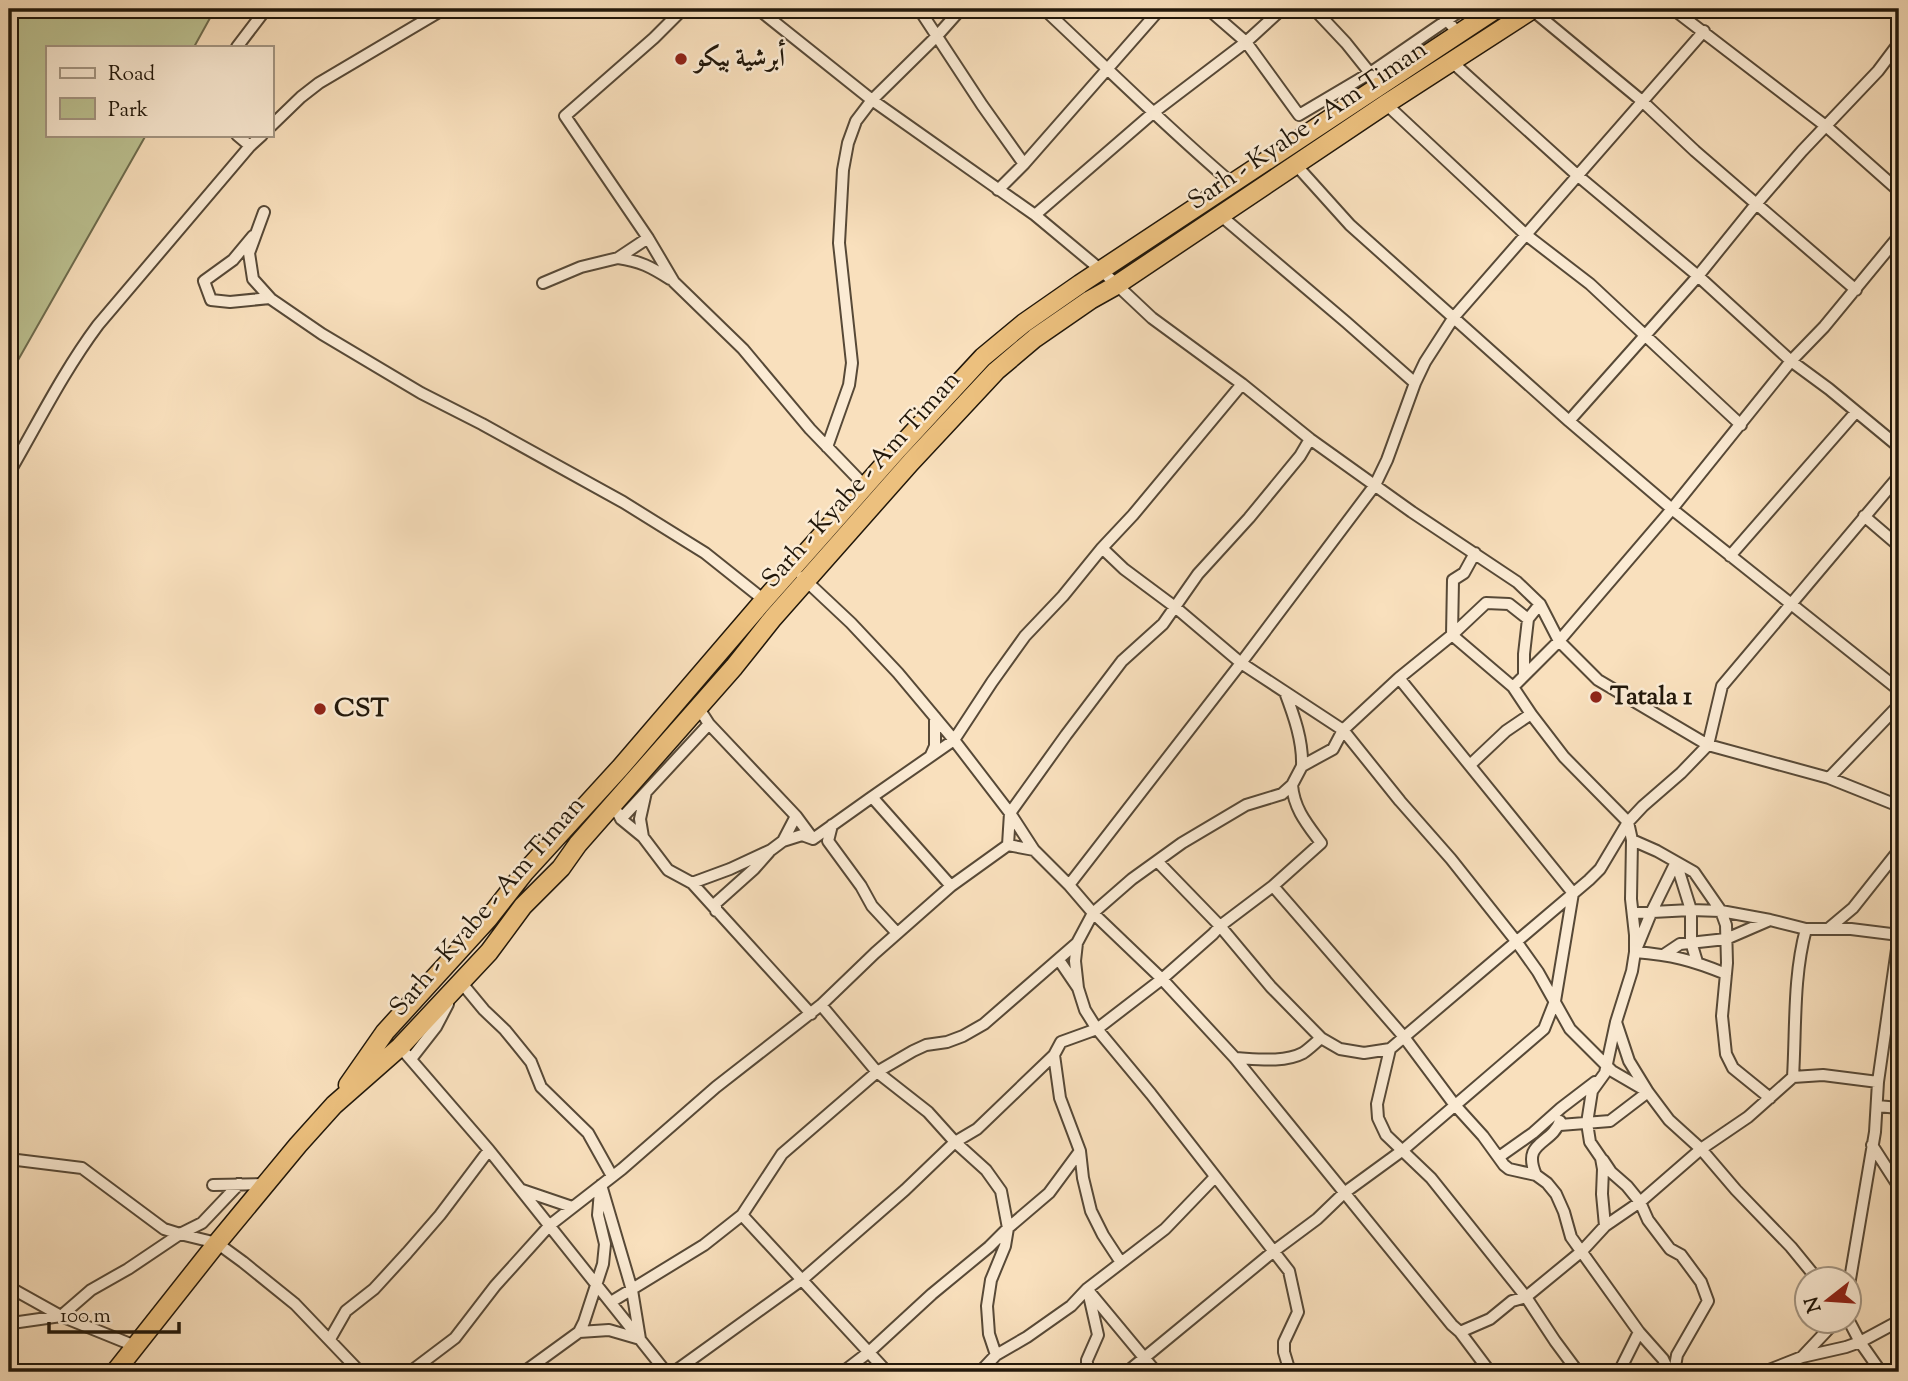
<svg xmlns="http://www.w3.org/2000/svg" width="1908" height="1381" viewBox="0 0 1908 1381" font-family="'Sorts Mill Goudy',Amiri,serif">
  <rect width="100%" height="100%" fill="#f9e0bd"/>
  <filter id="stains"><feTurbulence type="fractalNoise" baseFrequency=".00286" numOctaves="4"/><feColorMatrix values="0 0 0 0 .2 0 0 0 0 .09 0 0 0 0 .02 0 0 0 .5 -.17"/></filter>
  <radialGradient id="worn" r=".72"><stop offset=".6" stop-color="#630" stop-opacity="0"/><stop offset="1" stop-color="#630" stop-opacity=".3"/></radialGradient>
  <!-- green -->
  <path fill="#bcc292" stroke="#6e6c4e" stroke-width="2" d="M9,9H215L194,47H47V135H146L9,376Z"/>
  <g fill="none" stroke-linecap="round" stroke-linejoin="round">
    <!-- minor casing -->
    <g stroke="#574937" stroke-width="14">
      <path id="minor" d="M683,9L654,38L565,116L648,238L674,282L743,349L810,429L865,486
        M758,9L872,100L1035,215L1101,270L1152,318L1242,384L1310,439L1412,512L1517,582L1540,604L1559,641L1598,680L1708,745L1829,778L1899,806
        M919,9L982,105L1024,164
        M1044,9C1107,68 1167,128 1233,184
        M1208,9L1246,42L1299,115L1370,73L1463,9
        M1314,9L1346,43L1374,78
        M1437,9L1459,34
        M1531,9L1642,101L1695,151L1856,290
        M1673,9L1827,127L1899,191
        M237,47L266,9
        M1452,62L1577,175L1698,276L1791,361L1829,389L1899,447
        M1386,104L1525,234L1590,284L1741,425
        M271,126L301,97L319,83L444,9
        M237,135L250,146
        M1296,165L1350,225L1569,421L1672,509L1899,690
        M998,190L1024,164L1160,9
        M264,212L249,253L253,279L271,299L322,334L421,393L482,424L623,502L705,553L764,600
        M1035,215L1154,112L1246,42L1282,9
        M1220,215L1346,322L1415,383
        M253,236L233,260L204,281L211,300L230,302L270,298
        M618,258C640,261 651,267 670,279
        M543,283L581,267L618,258L648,238
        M1569,421L1698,276L1757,203L1802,151L1878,71L1899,43
        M827,447L849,385L852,363L839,243L843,170L848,143L856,121L872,100L937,36L961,9
        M9,473C38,423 63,372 98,325L250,146L262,135
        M1864,516L1899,546
        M1102,548L1124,569L1175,607L1241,663L1343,730L1400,801L1451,859L1516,941L1538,972L1570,1029L1612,1071L1648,1092L1610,1121L1560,1125
        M1730,556L1856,412
        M802,577L851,623L898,673L954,740L1010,813L1034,850L1069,885L1093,913L1162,979L1235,1058L1452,1325L1460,1332L1490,1372
        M1452,635L1513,687L1531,714L1506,731L1470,765
        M1452,635L1453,580L1464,573L1475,553
        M1524,675V654L1528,619L1540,604
        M1513,687L1559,641L1672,509L1791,361L1824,327L1899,236
        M1285,692C1294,716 1303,741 1302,766
        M698,707L709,724L796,816L813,839
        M931,755L935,746V717
        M1829,778L1899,705
        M613,804L621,819L643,837L668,870L692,883L811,1014
        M621,819L709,724
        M832,825L828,841L861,886L872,906L897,933
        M643,837L640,819L646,792
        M813,839L872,797
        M1632,840L1657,851L1694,872L1721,911L1726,925L1727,963L1722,1016L1726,1054L1733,1068L1770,1098
        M783,841L796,816
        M1008,845L1010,813L1066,735L1122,661L1163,624L1198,574L1249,518L1300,456L1310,439
        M1157,861L1220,926L1271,987L1321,1038L1340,1049L1364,1053L1390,1049L1589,880L1600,869L1628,822L1564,757L1531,714
        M1676,862L1651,913L1635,952C1672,955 1692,960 1726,974
        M1676,862L1691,910V942L1697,962
        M692,883L730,869L771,850L783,841L802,835L813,839
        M1069,885L1241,663L1375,485L1387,460L1415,383L1425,362L1454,317L1704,31
        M951,886L872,797L954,740L992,682L1025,636L1063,596L1102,548L1133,515L1242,384
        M1273,886L1404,1037L1454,1104L1483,1136L1504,1165L1509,1169L1536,1175L1547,1183L1556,1194L1564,1212L1571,1237L1639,1332L1663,1359L1669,1372
        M716,911V903L754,869L769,852
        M1633,913L1691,910L1721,911L1770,920L1806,929H1851L1899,935
        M1828,929L1853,908L1899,850
        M1077,943L1075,961L1078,988
        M1665,954L1680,944L1726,939L1770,920
        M1059,960L1078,988L1085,1010L1097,1029L1151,1094L1289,1271L1298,1312L1284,1342V1352L1290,1372
        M458,984L460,981L484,1010L505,1030L531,1062L541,1087L588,1133L612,1176
        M821,1005L877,1072L928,1112L955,1142L986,1170L1001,1191L1008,1228L1005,1246L991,1280L987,1306L989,1334L996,1355
        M1616,1022L1629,1061L1648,1092L1669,1120L1701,1149L1736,1190L1791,1247L1818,1280
        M400,1047L489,1150L666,1372
        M1390,1049L1377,1104L1378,1118L1386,1135L1431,1178L1526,1297L1555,1341L1578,1372
        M1054,1055L1060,1098L1080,1151L1083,1178L1091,1211L1103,1235L1120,1261
        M1235,1058C1256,1059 1284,1063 1303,1053C1309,1049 1315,1043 1321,1038
        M411,1059L436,1027L448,1004
        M1793,1077C1796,1028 1793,977 1806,929
        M1877,1106L1899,1108
        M1872,1145L1899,1187
        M1499,1157L1533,1133L1561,1108L1595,1082
        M9,1159L82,1168L164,1229L180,1234L202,1223L239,1184
        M1603,1160L1611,1172L1627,1186L1640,1202L1648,1220L1670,1249L1681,1255L1701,1282L1708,1301L1677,1355L1674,1372
        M1536,1175C1521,1141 1552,1145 1560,1121
        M213,1185L266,1184
        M522,1190L572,1207
        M742,1215L887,1372
        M1605,1226L1602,1194L1603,1169L1601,1158L1590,1142L1587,1123L1592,1091L1605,1073L1616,1022L1632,971L1635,952V935L1631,899L1632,840L1628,822L1643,806L1681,773L1708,745L1722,686L1899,476
        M9,1287L61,1316L135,1346
        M1087,1289L1156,1372
        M1848,1291L1875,1132L1878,1082L1899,935
        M611,1302L704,1245L742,1215L782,1154L877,1072L913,1051L926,1045L947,1042L963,1036L984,1024L1077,943L1093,913L1132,879L1182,843L1246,805L1282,794L1292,785L1302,766L1333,749L1343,730L1399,678L1452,635L1486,603L1509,604L1528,619
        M1848,1319L1860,1342L1881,1372
        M9,1325L12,1323L61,1316L91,1290L128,1269L180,1234L217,1243L243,1262L295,1304L360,1372
        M579,1332L609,1330L640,1339L632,1290L601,1185
        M1460,1332L1490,1319L1512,1301L1526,1297L1582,1251L1605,1226L1640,1202L1701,1149L1748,1117L1793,1077L1823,1075L1878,1082
        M330,1339L346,1311L374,1289L407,1253L440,1215L489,1150
        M1802,1357L1835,1322
        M410,1372L455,1338L495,1286L550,1225L622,1169L716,1087L821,1005L875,953L951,886L1008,845L1034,850
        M524,1372L579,1332L584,1322L603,1264L605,1244L598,1215L600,1191
        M674,1372L803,1279L905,1190L955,1142L977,1129L1054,1055L1061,1042L1097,1029L1162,979L1213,934L1220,926L1273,886L1321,843C1307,824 1294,809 1292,785
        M843,1372L869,1352L932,1294L989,1247L1008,1228L1049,1193L1080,1151
        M980,1372L996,1355L1027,1337L1071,1306L1087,1289L1165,1229L1215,1177
        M1087,1372V1360L1098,1335L1088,1291
        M1127,1372L1274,1251L1317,1219L1344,1193L1403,1150L1544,1029L1555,1001L1573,893L1399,678
        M1619,1372L1639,1332
        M1764,1372L1802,1357L1846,1347L1860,1342L1899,1321"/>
    </g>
    <!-- trunk casing -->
    <g stroke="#21170a" stroke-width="21">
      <path id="trunk" d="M348,1085L385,1032L488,919L524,873L620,768L759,606L897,450L983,357L1024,323L1080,284L1496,9
        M115,1372L217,1243L298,1145L334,1105L400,1047L489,952L523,906L561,868L578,844L734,667L773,618L911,462L996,371L1035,338L1090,300L1115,286L1386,104L1533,9"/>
    </g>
    <!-- minor -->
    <use href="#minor" stroke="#fbebd4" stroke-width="10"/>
    <!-- trunk -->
    <use href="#trunk" stroke="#ecc07e" stroke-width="18"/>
  </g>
  <!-- markers -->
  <g fill="#8f2418" stroke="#fbebd4" stroke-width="2.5">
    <circle cx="681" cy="59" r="7"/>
    <circle cx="1596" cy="697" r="7"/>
    <circle cx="320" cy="709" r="7"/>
  </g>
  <g text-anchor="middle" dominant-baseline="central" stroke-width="5" stroke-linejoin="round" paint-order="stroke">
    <!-- poi labels -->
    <g font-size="26" font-weight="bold" fill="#21170a" stroke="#fbebd4" text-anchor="start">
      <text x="695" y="59">أبرشية بيكو</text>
      <text x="1610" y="697">Tatala 1</text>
      <text x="334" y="709">CST</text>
    </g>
    <!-- street labels -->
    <g font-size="26" fill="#21170a" stroke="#fbebd4">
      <text transform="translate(1308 126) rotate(-34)">Sarh - Kyabe - Am Timan</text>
      <text transform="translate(862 480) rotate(-48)">Sarh - Kyabe - Am Timan</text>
      <text transform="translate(488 907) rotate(-49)">Sarh - Kyabe - Am Timan</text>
    </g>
  </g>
  <!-- margin -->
  <rect width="1908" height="1381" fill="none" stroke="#f9e0bd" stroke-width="35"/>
  <rect x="10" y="10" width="1887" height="1360" fill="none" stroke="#21170a" stroke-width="3.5"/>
  <rect x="18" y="18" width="1873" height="1346" fill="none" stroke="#21170a" stroke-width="2"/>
  <!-- legend -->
  <rect x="46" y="46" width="228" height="91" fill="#fbebd4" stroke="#a49683" stroke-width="2"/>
  <rect x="60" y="68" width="35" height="10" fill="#fbebd4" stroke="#a49683" stroke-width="2"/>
  <text x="108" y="80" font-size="21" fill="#21170a">Road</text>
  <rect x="60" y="98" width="35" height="21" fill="#bcc292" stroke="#a49683" stroke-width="2"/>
  <text x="108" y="116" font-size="21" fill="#21170a">Park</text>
  <!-- north arrow -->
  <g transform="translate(1828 1300) rotate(253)"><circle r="33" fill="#fbebd4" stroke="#a49683" stroke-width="2"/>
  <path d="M0-5L12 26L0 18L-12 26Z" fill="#8f2418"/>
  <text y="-10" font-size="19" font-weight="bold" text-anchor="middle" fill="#21170a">N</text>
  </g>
  <!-- scale -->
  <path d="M49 1322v10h130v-10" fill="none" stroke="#21170a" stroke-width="3.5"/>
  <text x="60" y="1322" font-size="21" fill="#21170a" stroke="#fbebd4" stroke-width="5" paint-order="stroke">100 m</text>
  <rect width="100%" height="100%" filter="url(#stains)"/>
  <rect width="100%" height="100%" fill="url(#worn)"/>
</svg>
